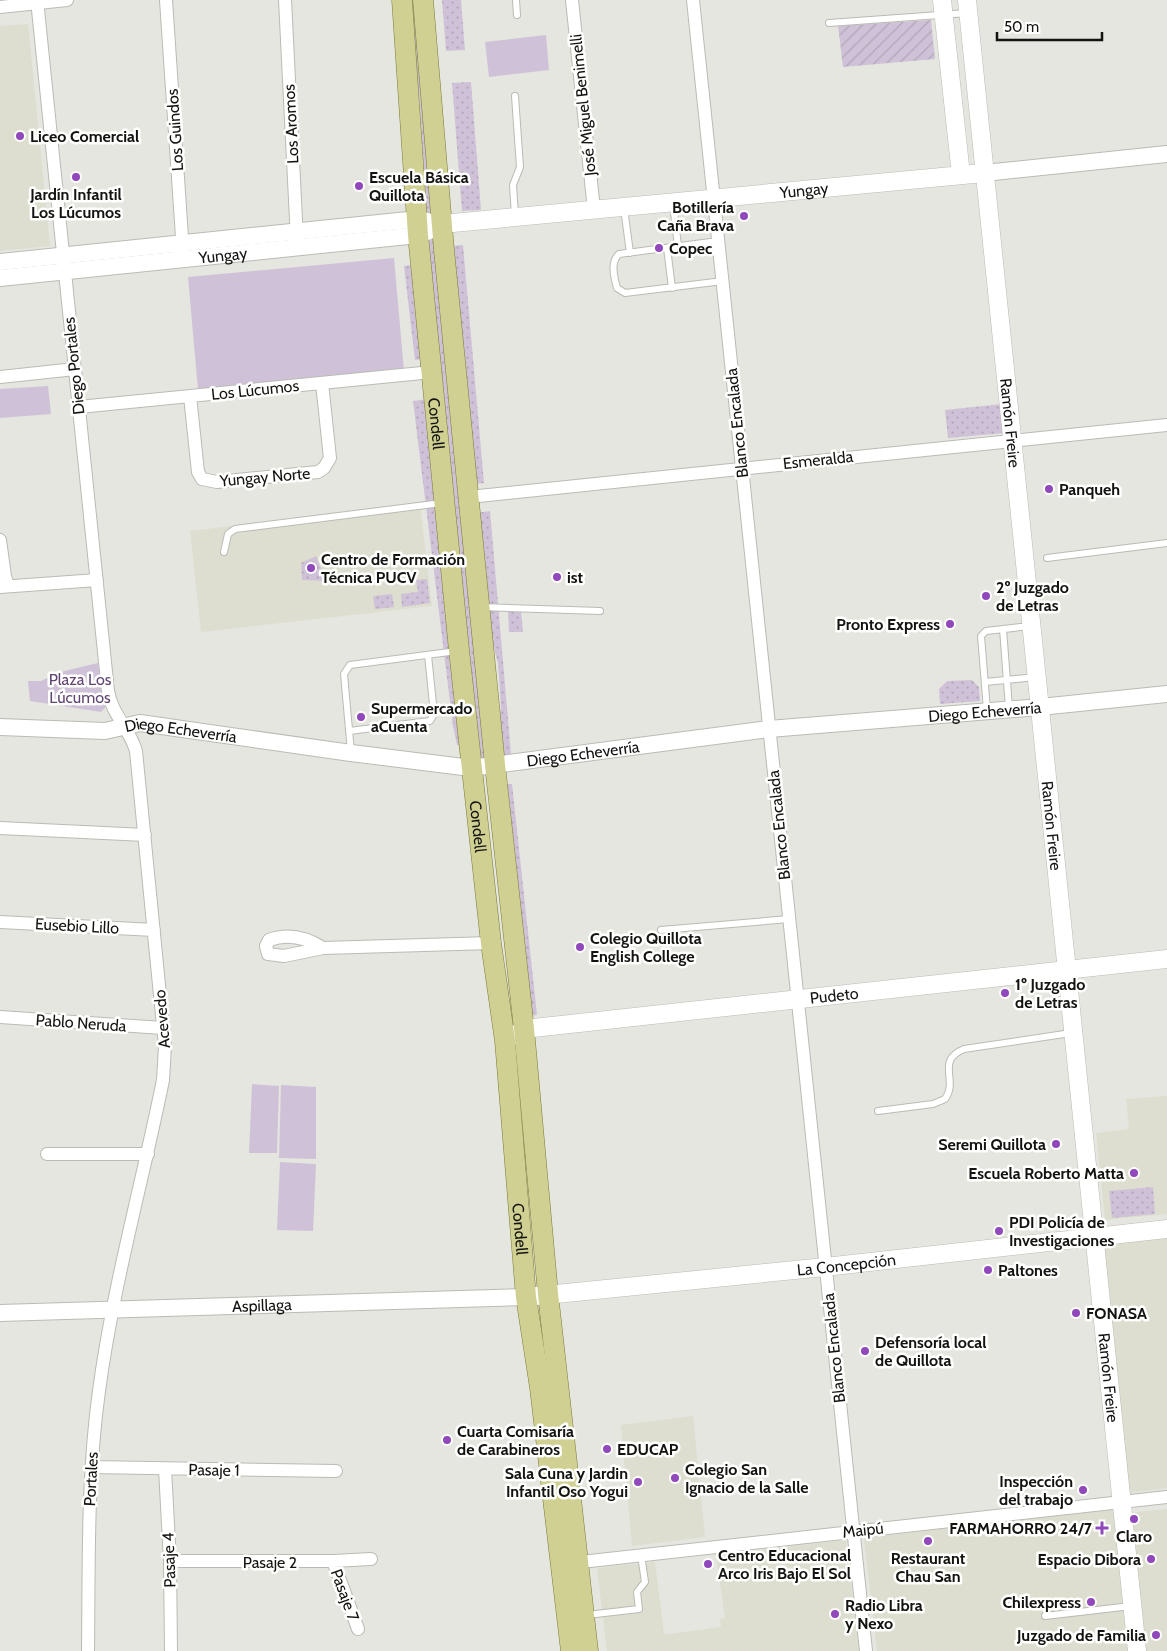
<svg xmlns="http://www.w3.org/2000/svg" width="1167" height="1651" viewBox="0 0 1167 1651" font-family="Cabin,sans-serif">
  <defs>
    <pattern id="grass-dots" width="8" height="8" patternUnits="userSpaceOnUse" patternTransform="scale(1.25)"><rect width="8" height="8" fill="#cfc2d8"/><path d="M2 2h.1M6 6h.1" fill="none" stroke="#b1a6b8" stroke-width="1.8" stroke-linecap="round"/></pattern>
    <pattern id="garden-furrows" width="10" height="10" patternUnits="userSpaceOnUse" patternTransform="scale(1.25)"><rect width="10" height="10" fill="#cfc2d8"/><path d="M-1 1l2-2M0 10L10 0M9 11l2-2" fill="none" stroke="#b1a6b8"/></pattern>
  </defs>
  <rect width="100%" height="100%" fill="#e5e6df"/>
  <!-- built -->
  <path fill="#dddecf" d="M28,24L50,246L0,251V26Z
    M420,504L432,606L201,632L190,531Z
    M1167,1096V1214L1105,1220L1096,1133L1129,1129L1126,1099Z
    M1167,1237V1488L1129,1493L1100,1245Z
    M693,1416L705,1537L632,1546L621,1425Z
    M1115,1509L1130,1651H877L864,1538Z
    M1167,1509V1651H1144L1129,1513Z
    M846,1540L859,1651H607L597,1568L655,1562L664,1634H669L721,1627L720,1619L725,1618L716,1555Z"/>
  <!-- grass -->
  <path fill="url(#grass-dots)" d="M407,0H419L435,217L427,218L419,91L410,59Z
    M442,0H461L465,50L446,51Z
    M471,82L481,210L462,211L452,83Z
    M435,238L488,756L483,762L476,758L427,239Z
    M463,245L484,483L474,484L449,246Z
    M419,264L428,358L415,360L404,266Z
    M428,399L463,746L457,745L453,726L413,401Z
    M1002,404L1005,433L948,438L945,410Z
    M490,511L511,754L505,755L499,752L498,731L501,707L498,663L491,637L477,513Z
    M316,556L326,581L302,580L301,563Z
    M427,579L430,603L402,607L401,594L418,592L416,580Z
    M392,594L394,607L375,609L373,596Z
    M508,609L521,611L523,632H509Z
    M972,680L979,687L980,701L940,704L939,689L947,681Z
    M504,784H512L537,1015L528,1016Z
    M1153,1187L1155,1214L1112,1218L1109,1191Z"/>
  <!-- park -->
  <path fill="#cfc2d8" d="M546,35L549,70L489,77L485,42Z
    M394,258L404,371L198,390L188,277Z
    M48,386L51,414L0,418V389Z
    M98,663L105,704V708L101,712L30,701L28,681H41L60,672Z
    M252,1084L279,1086L277,1153H249Z
    M281,1085L316,1087V1159L279,1158Z
    M280,1162L316,1164L313,1231L277,1230Z"/>
  <!-- garden -->
  <path fill="url(#garden-furrows)" d="M931,20L935,59L843,67L838,26Z"/>
  <g fill="none" stroke-linecap="round" stroke-linejoin="round">
    <!-- service casing -->
    <g stroke="#bbbbb5" stroke-width="8">
      <path id="service" d="M516,0L517,15
        M829,23L967,13
        M515,96L520,167L513,185L515,216
        M673,204L678,246
        M624,208L630,253
        M718,241L619,254C610,262 614,277 617,288L625,293L723,281
        M667,248L672,288
        M224,552L228,534L235,529L442,503
        M1047,558L1167,543
        M481,607L600,611
        M1003,629L1009,708
        M985,682L1036,677
        M987,710L981,636L986,631L1030,626
        M349,731L430,721L434,714L428,655
        M351,752L344,674L350,665L457,651
        M661,930L789,919
        M878,1111L933,1104L945,1099C959,1080 935,1061 964,1049L1071,1033
        M587,1615L639,1609L637,1592L645,1582L641,1555
        M1045,1616L1131,1606"/>
    </g>
    <!-- minor casing -->
    <g stroke="#bbbbb5" stroke-width="14">
      <path id="minor" d="M37,0L108,691C112,715 130,729 136,751L165,1046L163,1080C142,1184 113,1286 99,1391C87,1477 89,1564 88,1651
        M166,0L183,252
        M285,0L297,240
        M572,0L594,210
        M693,0L866,1651
        M0,7L67,0
        M0,377L75,369
        M190,396L198,472L202,479L217,482L318,472L324,468L330,458L322,383
        M79,407L432,372
        M469,497L1167,425
        M0,540L5,576L8,586
        M0,587L97,580
        M0,828L145,835
        M0,922L154,930
        M323,948L284,956L268,954L266,946L269,940C288,933 307,938 323,948L491,943
        M0,1017L163,1028
        M47,1154H148
        M91,1467L336,1471
        M165,1469L170,1561L171,1651
        M170,1561H333L371,1559
        M333,1561L358,1629
        M572,1563L1167,1497"/>
    </g>
    <!-- tertiary casing -->
    <g stroke="#bbbbb5" stroke-width="18">
      <g id="tertiary">
        <path d="M984,173L1167,154"/>
        <path d="M0,262L418,219L428,221"/>
        <path id="s1" d="M0,278L418,235"/>
        <path id="s2" d="M0,727L105,731L140,723L351,753L471,768L769,729L1040,707L1167,694"/>
        <path id="s3" d="M0,1313L526,1297"/>
      </g>
    </g>
    <!-- secondary casing -->
    <g stroke="#bbbbb5" stroke-width="19">
      <g id="secondary">
        <path d="M942,0L961,175"/>
        <path id="s4" d="M967,0L1137,1651"/>
        <path id="s5" d="M418,235L442,224L984,173"/>
        <path id="s6" d="M513,1036L524,1029L1167,959"/>
        <path id="s7" d="M526,1297L825,1267L1167,1229"/>
      </g>
    </g>
    <!-- primary casing -->
    <g stroke="#7a7a37" stroke-width="21">
      <g id="primary">
        <path id="s8" d="M402,0L418,235L459,650L491,943L505,1041L526,1297L540,1388L571,1651"/>
        <path d="M423,0L444,250L495,765L524,1029L548,1294L588,1651"/>
      </g>
    </g>
    <!-- service -->
    <use href="#service" stroke="#fff" stroke-width="6"/>
    <!-- minor -->
    <use href="#minor" stroke="#fff" stroke-width="12"/>
    <!-- tertiary -->
    <use href="#tertiary" stroke="#fff" stroke-width="16"/>
    <!-- secondary -->
    <use href="#secondary" stroke="#fff" stroke-width="18"/>
    <!-- primary -->
    <use href="#primary" stroke="#d0d093" stroke-width="20"/>
  </g>
  <!-- markers -->
  <g fill="#9048bb" stroke="#fffffe" stroke-width="2">
    <circle cx="20" cy="136" r="5"/>
    <circle cx="76" cy="177" r="5"/>
    <circle cx="359" cy="186" r="5"/>
    <circle cx="744" cy="216" r="5"/>
    <circle cx="659" cy="248" r="5"/>
    <circle cx="1049" cy="489" r="5"/>
    <circle cx="311" cy="568" r="5"/>
    <circle cx="557" cy="577" r="5"/>
    <circle cx="986" cy="596" r="5"/>
    <circle cx="950" cy="624" r="5"/>
    <circle cx="361" cy="717" r="5"/>
    <circle cx="580" cy="947" r="5"/>
    <circle cx="1005" cy="993" r="5"/>
    <circle cx="1056" cy="1144" r="5"/>
    <circle cx="1134" cy="1173" r="5"/>
    <circle cx="999" cy="1231" r="5"/>
    <circle cx="988" cy="1270" r="5"/>
    <circle cx="1076" cy="1313" r="5"/>
    <circle cx="865" cy="1351" r="5"/>
    <circle cx="447" cy="1440" r="5"/>
    <circle cx="607" cy="1449" r="5"/>
    <circle cx="675" cy="1478" r="5"/>
    <circle cx="638" cy="1482" r="5"/>
    <circle cx="1083" cy="1490" r="5"/>
    <circle cx="1134" cy="1519" r="5"/>
    <path d="M1099.5 1520.5h5v5h5v5h-5v5h-5v-5h-5v-5h5z"/>
    <circle cx="928" cy="1541" r="5"/>
    <circle cx="1151" cy="1559" r="5"/>
    <circle cx="708" cy="1564" r="5"/>
    <circle cx="1091" cy="1602" r="5"/>
    <circle cx="835" cy="1614" r="5"/>
    <circle cx="1156" cy="1635" r="5"/>
  </g>
  <g text-anchor="middle" dominant-baseline="central" stroke-width="5" stroke-linejoin="round" paint-order="stroke">
    <!-- street labels -->
    <g font-size="16" fill="#131311" stroke="#fffffe">
      <text transform="translate(583 105) rotate(-96)">José Miguel Benimelli</text>
      <text transform="translate(291 124) rotate(-93)">Los Aromos</text>
      <text transform="translate(175 130) rotate(-94)">Los Guindos</text>
      <text stroke="none"><textPath href="#s5" startOffset="390">Yungay</textPath></text>
      <text stroke="none"><textPath href="#s1" startOffset="224">Yungay</textPath></text>
      <text transform="translate(74 366) rotate(-96)">Diego Portales</text>
      <text transform="translate(255 390) rotate(-6)">Los Lúcumos</text>
      <text transform="translate(737 423) rotate(-96)">Blanco Encalada</text>
      <text stroke="none"><textPath href="#s4" startOffset="425">Ramón Freire</textPath></text>
      <text stroke="none"><textPath href="#s8" startOffset="425">Condell</textPath></text>
      <text transform="translate(818 460) rotate(-6)">Esmeralda</text>
      <text transform="translate(265 477) rotate(-5)">Yungay Norte</text>
      <text stroke="none"><textPath href="#s2" startOffset="992">Diego Echeverría</textPath></text>
      <text stroke="none"><textPath href="#s2" startOffset="182">Diego Echeverría</textPath></text>
      <text stroke="none"><textPath href="#s2" startOffset="588">Diego Echeverría</textPath></text>
      <text transform="translate(779 825) rotate(-96)">Blanco Encalada</text>
      <text stroke="none"><textPath href="#s4" startOffset="830">Ramón Freire</textPath></text>
      <text stroke="none"><textPath href="#s8" startOffset="830">Condell</textPath></text>
      <text transform="translate(77 926) rotate(3)">Eusebio Lillo</text>
      <text stroke="none"><textPath href="#s6" startOffset="325">Pudeto</textPath></text>
      <text transform="translate(162 1019) rotate(-95)">Acevedo</text>
      <text transform="translate(81 1023) rotate(4)">Pablo Neruda</text>
      <text stroke="none"><textPath href="#s8" startOffset="1235">Condell</textPath></text>
      <text stroke="none"><textPath href="#s7" startOffset="322">La Concepción</textPath></text>
      <text stroke="none"><textPath href="#s3" startOffset="262">Aspillaga</textPath></text>
      <text transform="translate(834 1348) rotate(-96)">Blanco Encalada</text>
      <text stroke="none"><textPath href="#s4" startOffset="1385">Ramón Freire</textPath></text>
      <text transform="translate(214 1470) rotate(1)">Pasaje 1</text>
      <text transform="translate(91 1479) rotate(-87)">Portales</text>
      <text transform="translate(863 1530) rotate(-6)">Maipú</text>
      <text transform="translate(169 1560) rotate(-92)">Pasaje 4</text>
      <text x="270" y="1562">Pasaje 2</text>
      <text transform="translate(345 1595) rotate(70)">Pasaje 7</text>
    </g>
    <!-- poi labels -->
    <g font-size="16" font-weight="bold" fill="#131311" stroke="#fffffe" text-anchor="start">
      <text x="30" y="136">Liceo Comercial</text>
      <text x="369" y="177">Escuela Básica<tspan x="369" dy="18">Quillota</tspan></text>
      <text x="76" y="194" text-anchor="middle">Jardín Infantil<tspan x="76" dy="18">Los Lúcumos</tspan></text>
      <text x="734" y="207" text-anchor="end">Botillería<tspan x="734" dy="18">Caña Brava</tspan></text>
      <text x="669" y="248">Copec</text>
      <text x="1059" y="489">Panqueh</text>
      <text x="321" y="559">Centro de Formación<tspan x="321" dy="18">Técnica PUCV</tspan></text>
      <text x="567" y="577">ist</text>
      <text x="996" y="587">2º Juzgado<tspan x="996" dy="18">de Letras</tspan></text>
      <text x="940" y="624" text-anchor="end">Pronto Express</text>
      <text x="371" y="708">Supermercado<tspan x="371" dy="18">aCuenta</tspan></text>
      <text x="590" y="938">Colegio Quillota<tspan x="590" dy="18">English College</tspan></text>
      <text x="1015" y="984">1º Juzgado<tspan x="1015" dy="18">de Letras</tspan></text>
      <text x="1046" y="1144" text-anchor="end">Seremi Quillota</text>
      <text x="1124" y="1173" text-anchor="end">Escuela Roberto Matta</text>
      <text x="1009" y="1222">PDI Policía de<tspan x="1009" dy="18">Investigaciones</tspan></text>
      <text x="998" y="1270">Paltones</text>
      <text x="1086" y="1313">FONASA</text>
      <text x="875" y="1342">Defensoría local<tspan x="875" dy="18">de Quillota</tspan></text>
      <text x="457" y="1431">Cuarta Comisaría<tspan x="457" dy="18">de Carabineros</tspan></text>
      <text x="617" y="1449">EDUCAP</text>
      <text x="685" y="1469">Colegio San<tspan x="685" dy="18">Ignacio de la Salle</tspan></text>
      <text x="628" y="1473" text-anchor="end">Sala Cuna y Jardin<tspan x="628" dy="18">Infantil Oso Yogui</tspan></text>
      <text x="1073" y="1481" text-anchor="end">Inspección<tspan x="1073" dy="18">del trabajo</tspan></text>
      <text x="1092" y="1528" text-anchor="end">FARMAHORRO 24/7</text>
      <text x="1134" y="1536" text-anchor="middle">Claro</text>
      <text x="718" y="1555">Centro Educacional<tspan x="718" dy="18">Arco Iris Bajo El Sol</tspan></text>
      <text x="928" y="1558" text-anchor="middle">Restaurant<tspan x="928" dy="18">Chau San</tspan></text>
      <text x="1141" y="1559" text-anchor="end">Espacio Dibora</text>
      <text x="1081" y="1602" text-anchor="end">Chilexpress</text>
      <text x="845" y="1605">Radio Libra<tspan x="845" dy="18">y Nexo</tspan></text>
      <text x="1146" y="1635" text-anchor="end">Juzgado de Familia</text>
    </g>
    <!-- park labels -->
    <g font-size="16" fill="#614674" stroke="#fffffe">
      <text x="80" y="679">Plaza Los<tspan x="80" dy="18">Lúcumos</tspan></text>
    </g>
  </g>
  <!-- scale -->
  <path d="M997 32v8h105v-8" fill="none" stroke="#131311" stroke-width="2.5"/>
  <text x="1004" y="32" font-size="15" fill="#131311" stroke="#fffffe" stroke-width="4" paint-order="stroke">50 m</text>
</svg>
